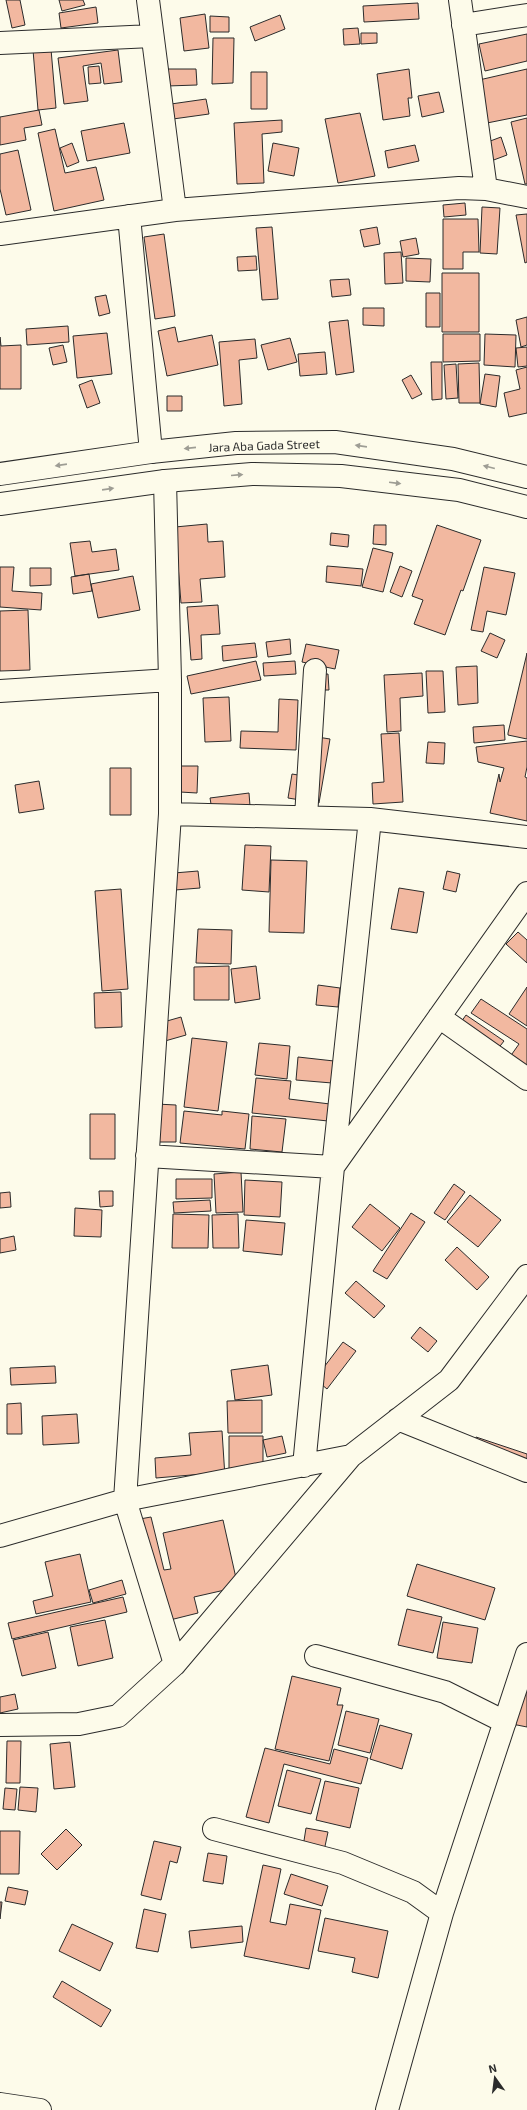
<svg xmlns="http://www.w3.org/2000/svg" width="527" height="2110" viewBox="0 0 527 2110" font-family="'Exo 2',sans-serif">
  <rect width="100%" height="100%" fill="#fdfbea"/>
  <!-- building -->
  <path fill="#f2b8a0" stroke="#2b2b2b" d="M6,0H20L25,25L12,28Z
    M59,0H83L85,5L62,11Z
    M418,3L419,19L364,22L363,6Z
    M96,7L98,23L61,28L59,13Z
    M205,14L209,48L184,51L180,18Z
    M280,15L285,29L255,41L250,27Z
    M210,16L229,17V32H210Z
    M358,28L360,44L344,45L343,29Z
    M361,33H377V43L361,44Z
    M527,34V61L485,71L479,44Z
    M213,38H234L233,83L212,84Z
    M51,49L56,108L38,110L33,50Z
    M118,50L122,82L104,84L101,63L83,66L88,101L64,104L58,58Z
    M99,66L101,83L89,84L88,67Z
    M166,69H196L197,85L167,86Z
    M409,69L412,98H408L410,116L383,120L377,74Z
    M527,69V115L487,123L479,80Z
    M251,72H267V109H251Z
    M439,92L444,112L422,117L418,96Z
    M206,99L209,114L173,119L171,104Z
    M39,110L42,125L24,128L26,140L0,145V117Z
    M360,113L375,176L338,183L325,119Z
    M527,118V184H525L511,122Z
    M282,120V132L262,134L264,183L237,184L234,123Z
    M124,123L130,153L87,161L81,131Z
    M55,129L65,173L96,167L104,200L54,211L38,133Z
    M501,137L507,155L491,161L485,143Z
    M72,143L79,162L67,167L60,148Z
    M273,143L299,148L294,176L268,171Z
    M415,145L419,161L388,168L385,151Z
    M18,150L31,210L6,215L0,189V154Z
    M465,203L466,215L444,217L443,205Z
    M482,207L500,208L497,254L480,253Z
    M527,214V262L525,263L516,215Z
    M443,219H478L479,252H463V269H443Z
    M272,227L278,299L262,300L256,228Z
    M377,227L380,244L364,247L360,230Z
    M164,234L175,316L155,319L144,237Z
    M416,238L419,254L403,257L400,241Z
    M401,252L403,283L385,284L384,253Z
    M256,256L257,270L238,271L237,257Z
    M406,258L431,259L430,282L406,281Z
    M442,273H479V332H442Z
    M349,279L351,295L332,297L330,280Z
    M426,293H440V327H426Z
    M106,295L110,313L99,316L95,297Z
    M363,308H384V326L363,325Z
    M527,317V345L521,347L516,320Z
    M348,320L354,372L336,375L329,322Z
    M68,326L69,342L27,345L26,329Z
    M175,327L178,342L212,335L218,365L167,376L158,331Z
    M107,333L112,374L77,378L73,336Z
    M443,334H480V361L443,362Z
    M485,334L516,335L515,367L484,365Z
    M0,337L1,346L21,345V389H0Z
    M290,338L297,362L268,370L261,345Z
    M255,339L257,358L239,360L242,404L224,406L219,342Z
    M63,345L67,362L53,365L49,348Z
    M527,347V366L518,367L516,348Z
    M325,352L327,374L300,376L298,354Z
    M431,362H442V399L432,400Z
    M479,363L480,403H459L458,364Z
    M456,364L458,398L446,399L444,365Z
    M527,367V413L509,417L504,393L520,389L516,370Z
    M485,374L500,376L496,407L480,404Z
    M411,375L422,394L412,399L402,380Z
    M92,380L100,403L87,408L79,385Z
    M167,396H182V411H167Z
    M207,524L208,542L223,541L225,577L200,579L202,602L181,603L175,527Z
    M374,525H386V545L373,544Z
    M437,525L481,540L463,591L461,590L445,635L414,624L423,600L412,596Z
    M331,533L349,535L348,547L330,545Z
    M90,541L92,552L116,549L119,570L75,576L70,543Z
    M373,548L393,553L383,592L362,587Z
    M327,566L363,569L361,586L326,582Z
    M400,566L412,571L402,597L390,592Z
    M0,567H14L12,591L42,593L41,610L0,607Z
    M484,567L515,573L506,615L487,611L483,632L471,630Z
    M30,568H51V585L30,586Z
    M89,574L92,591L73,594L71,577Z
    M133,576L140,610L98,618L91,584Z
    M218,605L220,634L201,635L202,659L191,660L187,607Z
    M28,610L30,670L0,671V611Z
    M490,633L505,640L497,658L481,651Z
    M290,639L291,654L268,657L266,642Z
    M255,643L257,657L223,661L222,646Z
    M306,644L339,650L335,669L302,662Z
    M527,653V739L508,735V733Z
    M256,661L261,680L191,694L187,676Z
    M295,661L296,674L264,676L263,663Z
    M477,666L478,703L458,705L456,667Z
    M426,671H443L445,712L428,713Z
    M422,673L423,696L400,698L401,731L387,732L384,675Z
    M328,674L329,690H313L312,675Z
    M229,697L231,741L205,742L203,698Z
    M279,699L298,700L296,750L240,748L241,731L278,732Z
    M504,725L505,740L474,743L473,727Z
    M399,733L403,802L373,804L372,783L384,782L381,734Z
    M311,736L330,739L319,803L288,798L292,774L304,776Z
    M527,741V767L525,777L527,778V821L490,813L499,774L500,782L504,768L478,762L476,747Z
    M428,742L445,743L444,764L426,763Z
    M181,766H198L197,793L180,792Z
    M110,768H131V815H110Z
    M39,781L44,809L19,813L15,785Z
    M249,793L250,806L212,810L210,798Z
    M245,845L271,846L269,892L242,890Z
    M271,860L307,861L304,933L269,932Z
    M198,871L200,888L175,890L174,873Z
    M447,871L460,874L456,892L443,889Z
    M399,888L424,892L417,933L391,929Z
    M121,889L128,989L102,991L95,891Z
    M198,929L232,930L231,964L196,963Z
    M518,932L527,940V963L506,944Z
    M229,966V1000H194V967Z
    M256,966L260,999L235,1003L231,969Z
    M318,985L340,988L338,1007L316,1005Z
    M527,987V1026L509,1014Z
    M121,992L122,1027L95,1028L94,993Z
    M481,999L527,1029V1074L507,1061L519,1044L471,1013Z
    M466,1015L504,1041L497,1050L459,1025Z
    M181,1017L186,1035L165,1041L160,1023Z
    M192,1038L227,1042L218,1111L184,1107Z
    M259,1043L290,1046L287,1079L255,1075Z
    M298,1057L334,1061L332,1083L296,1080Z
    M256,1078L291,1081L289,1099L330,1104L328,1121L252,1113Z
    M156,1104L176,1105V1142H156Z
    M184,1111L222,1115V1111L249,1114L245,1149L180,1143Z
    M90,1114H115V1159H90Z
    M252,1116L286,1119L282,1152L250,1149Z
    M241,1172L243,1212L216,1213L214,1174Z
    M176,1179H212V1198L176,1199Z
    M245,1180L282,1182L280,1217L244,1215Z
    M454,1184L465,1192L445,1220L434,1213Z
    M99,1191H113V1206L100,1207Z
    M10,1192L11,1207L0,1208V1193Z
    M470,1195L501,1220L478,1247L447,1222Z
    M210,1200L211,1211L174,1213L173,1202Z
    M370,1204L400,1228L382,1251L352,1227Z
    M75,1208L102,1210L101,1237L74,1236Z
    M411,1213L425,1222L387,1279L373,1271Z
    M173,1214L209,1215L208,1248H172Z
    M238,1214L239,1248H213L212,1215Z
    M246,1220L285,1223L282,1255L243,1251Z
    M14,1236L16,1250L0,1253V1239Z
    M457,1247L489,1277L477,1290L445,1260Z
    M356,1281L385,1306L374,1318L345,1293Z
    M420,1327L437,1341L428,1352L411,1338Z
    M343,1342L356,1351L327,1389L315,1379Z
    M268,1365L272,1395L235,1400L231,1370Z
    M55,1366L56,1383L11,1385L10,1368Z
    M262,1400V1433H228L227,1401Z
    M21,1403L22,1434H7V1404Z
    M77,1414L79,1443L43,1445L42,1416Z
    M222,1431L225,1477L203,1474L156,1478L155,1458L191,1455L189,1433Z
    M229,1436H263V1469H229Z
    M282,1436L286,1453L267,1457L263,1440Z
    M476,1437L527,1454V1475L470,1455Z
    M151,1517L164,1570L171,1569L163,1533L223,1520L238,1587L194,1597L198,1613L158,1623L134,1520Z
    M80,1554L91,1602L36,1614L33,1601L53,1596L45,1562Z
    M417,1564L495,1588L485,1620L407,1596Z
    M122,1580L126,1594L93,1603L89,1590Z
    M123,1597L127,1612L12,1639L8,1623Z
    M407,1609L442,1617L433,1653L398,1645Z
    M105,1620L113,1658L78,1666L70,1627Z
    M443,1622L478,1628L472,1663L437,1658Z
    M48,1632L56,1668L22,1676L13,1640Z
    M527,1668V1727L507,1723Z
    M292,1676L341,1688L337,1705H343L329,1761L275,1749Z
    M15,1694L18,1709L0,1713V1697Z
    M346,1711L379,1719L370,1753L338,1745Z
    M380,1725L412,1734L402,1769L370,1759Z
    M7,1741H21L20,1783H6Z
    M70,1742L75,1787L54,1789L50,1744Z
    M265,1748L330,1764L334,1749L368,1758L361,1784L284,1764L269,1823L246,1817Z
    M287,1770L321,1779L311,1814L278,1806Z
    M325,1781L359,1788L350,1828L316,1820Z
    M20,1787L38,1788L36,1812L18,1810Z
    M5,1788L17,1789L15,1810L3,1809Z
    M306,1828L328,1832L324,1851L303,1847Z
    M66,1829L82,1845L57,1870L41,1854Z
    M0,1831H20L19,1874H0Z
    M154,1841L181,1847L177,1863L170,1861L161,1900L141,1895Z
    M208,1853L227,1856L223,1884L203,1881Z
    M263,1865L281,1869L270,1922L286,1925L290,1904L321,1910L309,1969L244,1956Z
    M291,1874L328,1886L322,1906L284,1894Z
    M8,1887L28,1891L25,1905L5,1901Z
    M0,1902H2L0,1919Z
    M144,1909L166,1914L158,1952L136,1948Z
    M325,1918L388,1931L378,1978L352,1972L355,1958L318,1951Z
    M72,1924L113,1943L100,1971L59,1951Z
    M242,1926L243,1942L191,1948L189,1931Z
    M62,1981L111,2010L101,2027L53,1997Z"/>
  <g fill="none" stroke-linecap="round" stroke-linejoin="round">
    <!-- minor casing -->
    <g stroke="#2b2b2b" stroke-width="24">
      <path id="minor" d="M148,0L175,210
        M460,0L486,189
        M463,25L527,15
        M0,43L152,36
        M129,216L151,452
        M0,234L175,210L459,188L486,189L527,197
        M165,481L170,680V814L125,1500L175,1664
        M0,691L170,680
        M170,814L370,819L527,837
        M306,817L315,670
        M439,1017L527,1079
        M147,1156L333,1167L527,893
        M398,1419L527,1471
        M304,1466L333,1167L370,819
        M0,1536L125,1500L351,1456
        M316,1656L445,1692L505,1722
        M0,1725L79,1724L118,1716L175,1664L351,1456L449,1380L527,1276
        M214,1829L343,1863L413,1892L442,1913
        M387,2110L442,1913L527,1654"/>
    </g>
    <!-- tertiary casing -->
    <g stroke="#2b2b2b" stroke-width="24">
      <path id="tertiary" d="M0,2104L40,2110"/>
    </g>
    <!-- primary casing -->
    <g stroke="#2b2b2b" stroke-width="24">
      <path id="primary" d="M0,474L151,452L236,443L335,442L453,459L527,477
        M0,504L165,481L252,474L341,476L459,490L527,507"/>
    </g>
    <!-- minor -->
    <use href="#minor" stroke="#fdfbea" stroke-width="22"/>
    <!-- tertiary -->
    <use href="#tertiary" stroke="#fdfbea" stroke-width="22"/>
    <!-- primary -->
    <use href="#primary" stroke="#fdfbea" stroke-width="22"/>
  </g>
  <!-- one-way arrows -->
  <defs><path id="oneway-solid" d="M-6-.8H1V-3.2L6.5 0L1 3.2V.8H-6Z"/></defs>
  <g fill="#9e9d94">
    <use href="#oneway-solid" transform="translate(361 446) rotate(-172)"/>
    <use href="#oneway-solid" transform="translate(190 448) rotate(174)"/>
    <use href="#oneway-solid" transform="translate(61 465) rotate(172)"/>
    <use href="#oneway-solid" transform="translate(489 467) rotate(-166)"/>
    <use href="#oneway-solid" transform="translate(237 475) rotate(-5)"/>
    <use href="#oneway-solid" transform="translate(395 483) rotate(7)"/>
    <use href="#oneway-solid" transform="translate(108 489) rotate(-8)"/>
  </g>
  <g text-anchor="middle" dominant-baseline="central" stroke-width="3" stroke-linejoin="round" paint-order="stroke">
    <!-- street labels -->
    <g font-size="12" fill="#2b2b2b" stroke="#fdfbea">
      <text transform="translate(264 445) rotate(-2)">Jara Aba Gada Street</text>
    </g>
  </g>
  <!-- north arrow -->
  <g transform="translate(495 2078) rotate(346)" stroke="#fdfbea" stroke-width="3" paint-order="stroke">
  <path d="M0-3L7 15L0 10L-7 15Z" fill="#2b2b2b"/>
  <text y="-6" font-size="11" font-weight="bold" text-anchor="middle" fill="#2b2b2b">N</text>
  </g>
</svg>
